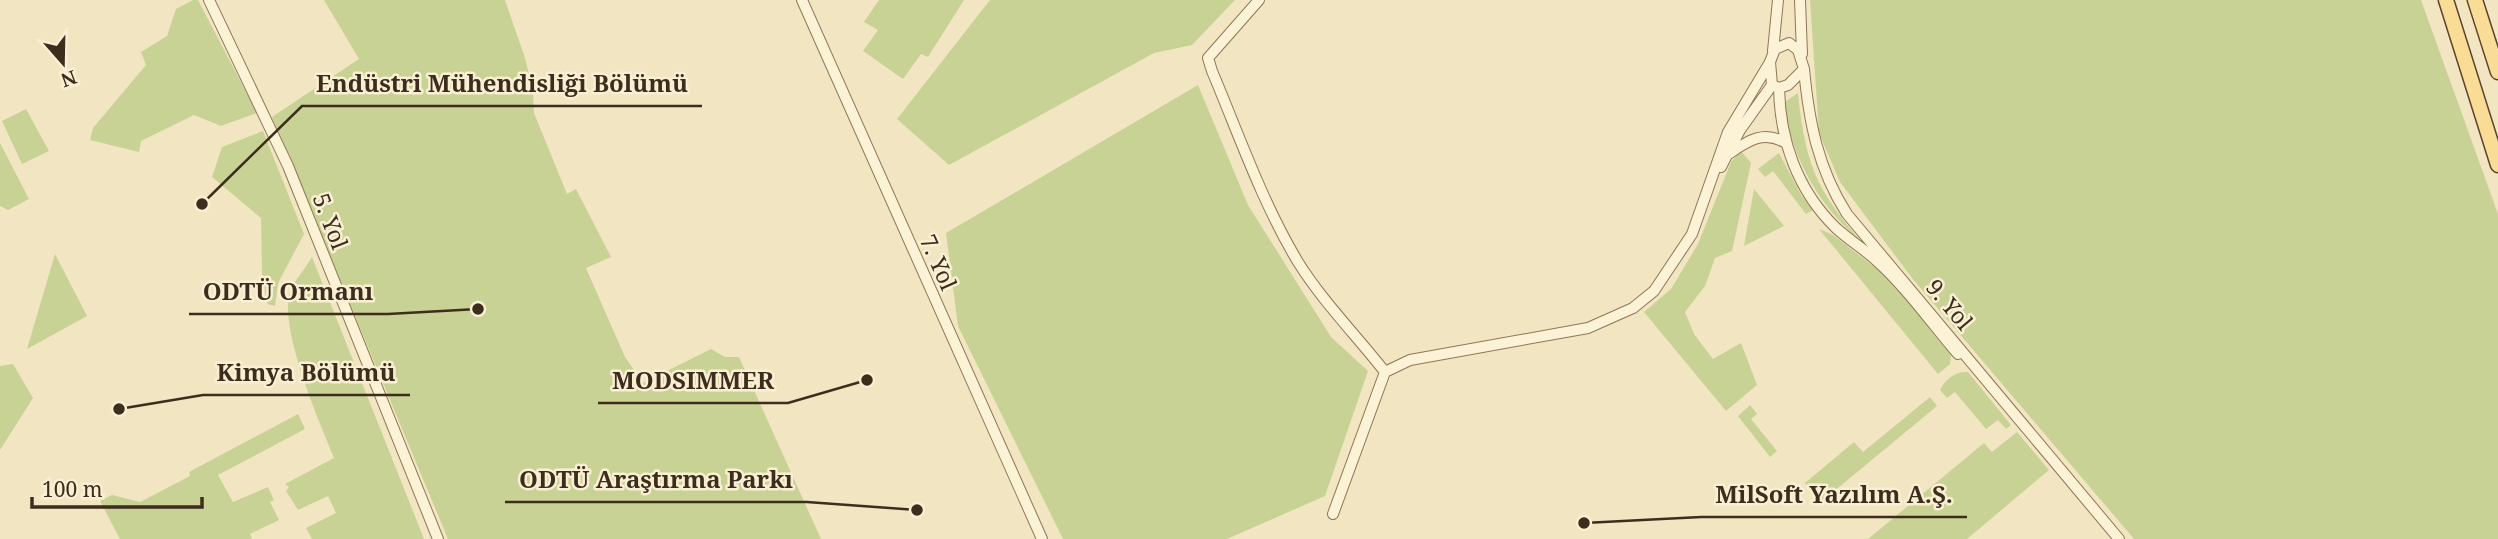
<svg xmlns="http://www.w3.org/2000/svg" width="2498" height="539" viewBox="0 0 2498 539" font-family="'Noto Serif',serif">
  <rect width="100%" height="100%" fill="#f2e5c2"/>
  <!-- green -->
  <path fill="#c9d295" d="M193,0H198L257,113L221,126L194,115L141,141L139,152L90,140L93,128L146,65L141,52L167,36L176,9Z
    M324,0H505L525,58L533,91L534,113L567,194L576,189L611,257L586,268L625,357L643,383L711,349L725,357H739L821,539H448L272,117L359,59Z
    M879,0H964L928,57L921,54L903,79L863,51L878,30L864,22Z
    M990,0H1235L1192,45L1154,53L949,165L897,119Z
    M1810,0H2421L2498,214V539H2134L1912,278L1840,182L1819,133Z
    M1198,85L1248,205L1331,337L1368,371L1325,496L1227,539H1063L958,326L946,233Z
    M1798,93C1805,161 1815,189 1861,241C1816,204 1794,158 1782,104Z
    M26,109L49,151L22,164L2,121Z
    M263,131L304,234L278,283L275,306L267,304L262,274L261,218L212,177L222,147Z
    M0,143L29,199L8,210L0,206Z
    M1741,151L1751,163L1732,251L1715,258L1705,286L1685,312L1694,334L1713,359L1741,343L1757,385L1726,411L1644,312L1671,289L1698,244L1731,162Z
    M1779,153L1801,195L1813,210L1806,214L1773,171L1765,177L1758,169Z
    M1754,189L1784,226L1744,246Z
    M1819,229L1833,235L1893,281L1947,346L1951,355L1950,364L1938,374Z
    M55,254L87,316L27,349Z
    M312,257L424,539H312L306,528L336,513L328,496L298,510L286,491L289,487L285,484L334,458C319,421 281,334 289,295C292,283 306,268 312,257Z
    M13,364L33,398L0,450V366Z
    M1968,372L2011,425L2006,429L1998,420L1986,429L1955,392L1947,398L1940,390C1945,379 1956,371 1968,372Z
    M1930,397L1937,406L1821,502L1805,483L1854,442L1863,452Z
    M1750,405L1757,414L1751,419L1777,451L1770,457L1738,416Z
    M298,414L305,429L218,475L233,502L268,487L274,500L270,502L279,520L250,534L252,539H120L100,501L112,495L140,502L190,476L189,472Z
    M2017,432L2049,470L1967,539H1868L1984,443L1992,452Z"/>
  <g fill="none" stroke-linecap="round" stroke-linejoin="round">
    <!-- street casing -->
    <g stroke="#8e7657" stroke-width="12">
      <path id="street" d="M209,0L288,166L438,539
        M802,0L1042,539
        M1259,0L1208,58L1212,71C1239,135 1262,202 1298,262C1323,302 1356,335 1385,372
        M1800,0L1802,54
        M1789,43L1798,50L1804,69L1788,85L1779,88L1772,85L1770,62L1775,49Z
        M1773,51L1778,0
        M1804,69C1809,122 1818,169 1847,214L2119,539
        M1779,88C1780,140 1797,190 1836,228C1849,240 1864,249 1877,261C1907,288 1932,324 1958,354
        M1730,153C1749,140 1764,130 1786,143
        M1721,167L1740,130L1772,85
        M1333,514L1385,372L1410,360L1588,328L1633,308L1654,291L1692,234L1728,132L1770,62"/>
    </g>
    <!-- primary casing -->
    <g stroke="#5c432c" stroke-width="17">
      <path id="primary" d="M2446,0L2498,165
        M2475,0L2498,72"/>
    </g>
    <!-- street -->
    <use href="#street" stroke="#fcf2d6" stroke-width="10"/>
    <!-- primary -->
    <use href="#primary" stroke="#f9dc96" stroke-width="14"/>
  </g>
  <g text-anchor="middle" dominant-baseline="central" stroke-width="5" stroke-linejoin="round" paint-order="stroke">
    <!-- street labels -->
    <g font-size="23" fill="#3d2d1d" stroke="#f9efd3">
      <text transform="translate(331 221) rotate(69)">5. Yol</text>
      <text transform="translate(939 262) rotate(66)">7. Yol</text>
      <text transform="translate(1950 304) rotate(50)">9. Yol</text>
    </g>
  </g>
  <!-- callouts -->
  <path fill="none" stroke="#3d2d1d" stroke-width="2.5" d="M202 204L302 106H702M478 309L388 314H189M119 409L203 395H410M867 380L788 403H598M917 510L807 502H505M1584 523L1701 517H1967"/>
  <g fill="#3d2d1d" stroke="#f9efd3" stroke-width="2.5">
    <circle cx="202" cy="204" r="7"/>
    <circle cx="478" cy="309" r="7"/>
    <circle cx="119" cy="409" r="7"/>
    <circle cx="867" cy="380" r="7"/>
    <circle cx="917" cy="510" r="7"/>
    <circle cx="1584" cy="523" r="7"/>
  </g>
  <g font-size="24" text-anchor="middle" font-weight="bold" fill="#3d2d1d" stroke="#f9efd3" stroke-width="5" stroke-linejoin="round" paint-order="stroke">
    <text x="502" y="92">Endüstri Mühendisliği Bölümü</text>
    <text x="288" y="300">ODTÜ Ormanı</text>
    <text x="306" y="381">Kimya Bölümü</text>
    <text x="693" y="389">MODSIMMER</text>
    <text x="656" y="488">ODTÜ Araştırma Parkı</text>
    <text x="1834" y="503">MilSoft Yazılım A.Ş.</text>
  </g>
  <!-- north arrow -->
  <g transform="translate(63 63) rotate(160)" stroke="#f9efd3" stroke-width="5" paint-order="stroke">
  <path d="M0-5L12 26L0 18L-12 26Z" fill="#3d2d1d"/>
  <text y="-10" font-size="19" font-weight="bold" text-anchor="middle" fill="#3d2d1d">N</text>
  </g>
  <!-- scale -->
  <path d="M32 497v10h170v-10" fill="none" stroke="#3d2d1d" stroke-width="3.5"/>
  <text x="42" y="497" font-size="21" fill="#3d2d1d" stroke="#f9efd3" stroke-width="5" paint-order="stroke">100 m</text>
</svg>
